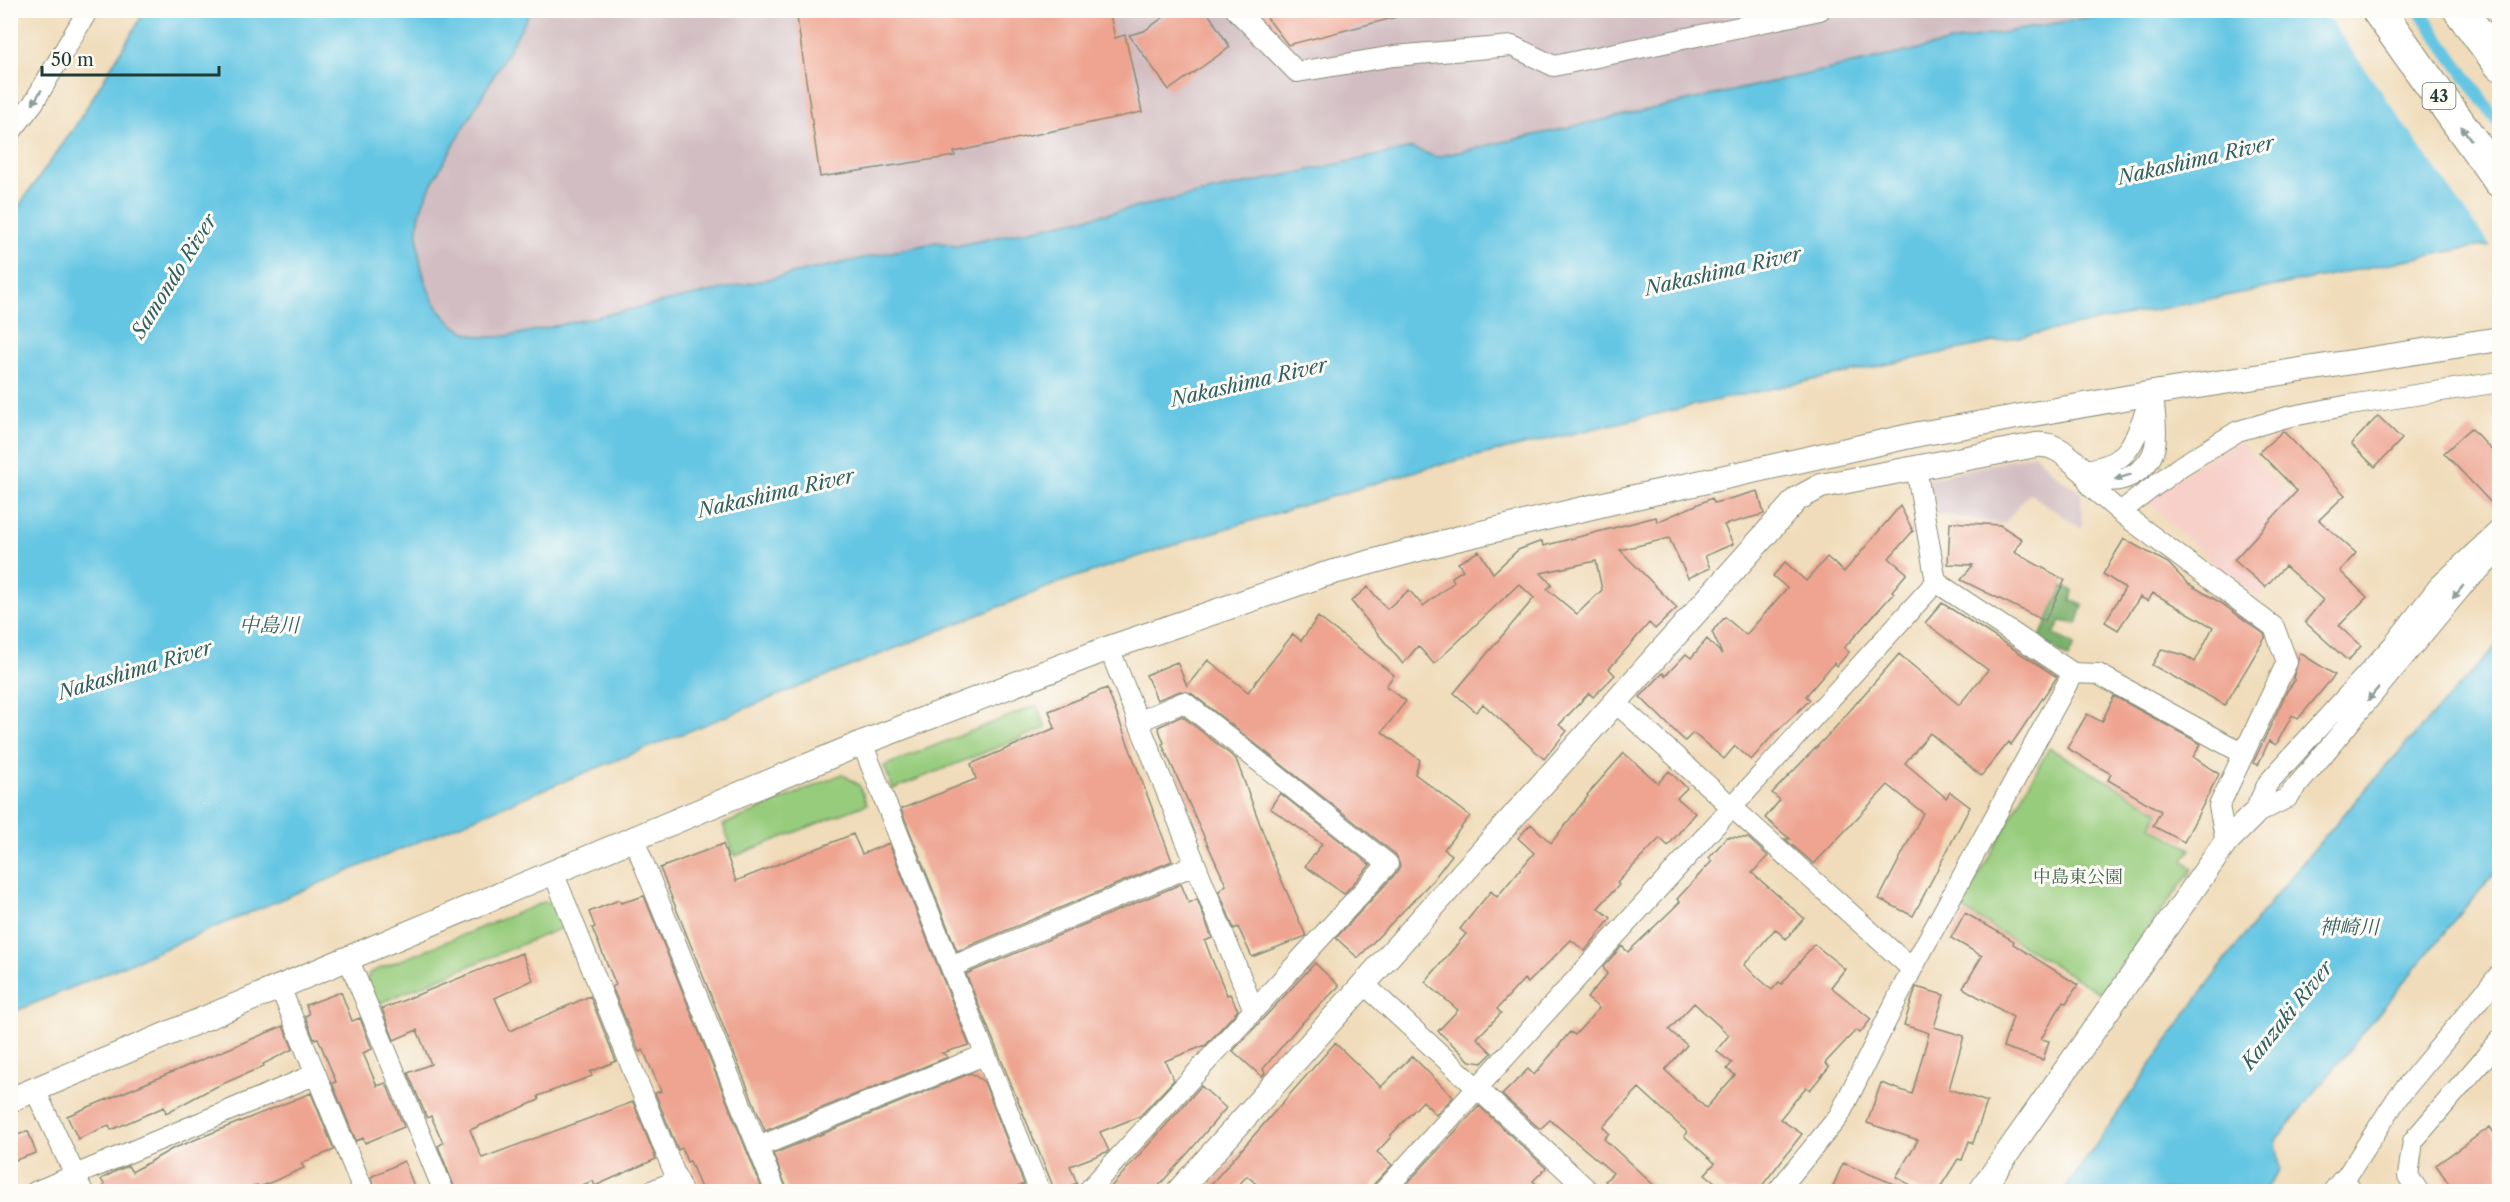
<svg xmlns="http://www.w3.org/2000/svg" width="2510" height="1202" viewBox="0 0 2510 1202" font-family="'Libre Caslon Text','Noto Serif JP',serif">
  <rect width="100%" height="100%" fill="#fdfcf7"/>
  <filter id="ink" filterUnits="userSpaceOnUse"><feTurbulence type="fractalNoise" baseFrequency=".0167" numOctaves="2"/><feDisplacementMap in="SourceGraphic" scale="12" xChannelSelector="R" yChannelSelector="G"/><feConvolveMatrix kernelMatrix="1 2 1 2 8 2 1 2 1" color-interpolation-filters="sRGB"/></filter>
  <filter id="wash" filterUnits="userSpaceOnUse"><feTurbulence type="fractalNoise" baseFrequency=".008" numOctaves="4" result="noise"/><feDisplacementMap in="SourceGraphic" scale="24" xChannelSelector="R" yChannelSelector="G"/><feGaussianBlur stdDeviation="1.35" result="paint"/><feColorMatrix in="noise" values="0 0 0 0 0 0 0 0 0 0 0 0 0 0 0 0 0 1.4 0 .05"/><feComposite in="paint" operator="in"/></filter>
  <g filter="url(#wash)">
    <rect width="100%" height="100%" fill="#f0dcba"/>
    <!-- built -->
    <path fill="#f7d0ca" d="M2237,439L2321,530L2259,597L2224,573L2146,500Z"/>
    <!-- industrial -->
    <path fill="#d2bec2" d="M531,11H2124L1951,42L1436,157L1412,148L956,246L937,242L514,335L491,337L470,334L450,323L439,310L423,273L419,255L420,213L432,183Z
      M2035,454L2056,475L2081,493L2082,529L2029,493L2004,524L1936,514L1929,479Z"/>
    <!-- green -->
    <path fill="#98cc7d" stroke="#5c8458" stroke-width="1.5" d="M1037,705L1046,728L893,789L884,766Z
      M2049,748L2159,811L2151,827L2191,849L2184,860L2193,869L2100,993L1961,908Z
      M842,774L859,785L867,804L735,856L723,825Z
      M544,902L556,905L566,926L375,1005L366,984L369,973Z"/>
    <!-- forest -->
    <path fill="#7ab06c" stroke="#4c7650" stroke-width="1.5" d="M2063,586L2073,591L2071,600L2083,606L2077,624L2061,621L2054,634L2075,645L2068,658L2039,639Z"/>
    <!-- water -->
    <path fill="#65c6e3" stroke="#42828c" stroke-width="1.5" d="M145,11H531L432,183C428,193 422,203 420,213C412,254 427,316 468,333C482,339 499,337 514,335L937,242L956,246L1412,148L1436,157L1951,42L2124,11H2499V244L2462,249L1994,342L1704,403L1426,468L1198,537L1061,582L537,792L11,1013V217L76,125Z
      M2499,643V869L2456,918L2276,1140L2280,1170L2263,1191H2064C2135,1089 2203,984 2282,888C2351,803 2425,723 2499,643Z"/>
    <!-- pier -->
    <path fill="#f0dcba" d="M2324,11H2412L2499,134L2500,247L2492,248Z
      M2427,11H2499V114Z"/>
    <g id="blocks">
      <!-- building -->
      <path fill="#eea491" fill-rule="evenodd" d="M796,10H1034L1035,16L1062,10H1109L1115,38L1125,35L1142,112L954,152L955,156L820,177Z
        M1174,10H1206L1230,47L1169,90L1129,35L1144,31Z
        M1261,10H1396L1397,17L1288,45Z
        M2378,416L2402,439L2375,467L2351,444Z
        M2471,428L2499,458V511L2444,453Z
        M2283,431L2345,495L2319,520L2356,553L2340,571L2367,597L2339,626L2361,646L2348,661L2305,622L2323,600L2285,566L2265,587L2234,560L2297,491L2259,452Z
        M1758,491L1764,514L1724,525L1733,544L1705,556L1710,568L1688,578L1669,538L1620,550L1677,608L1655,629L1649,623L1609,669L1615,675L1593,697L1589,693L1559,725L1567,731L1544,759L1483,704L1476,712L1454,693L1534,598L1519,584L1434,664L1418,646L1403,664L1351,601L1368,587L1387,609L1409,590L1423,606L1454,582L1452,577L1463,570L1458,563L1479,551L1493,573L1518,550L1542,541L1543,546L1656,517L1657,522L1712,498L1714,503ZM1596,561L1602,590L1577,614L1547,589L1552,585L1541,573Z
        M1900,506L1913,531L1889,558L1907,573L1892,591L1894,593L1844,648L1849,652L1837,666L1834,663L1806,696L1810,700L1773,735L1751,760L1735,746L1724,759L1693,733L1685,741L1640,697L1663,673L1665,676L1686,654L1691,658L1707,639L1722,654L1712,632L1725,617L1746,635L1787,588L1773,576L1785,562L1806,581L1827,557L1844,572Z
        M1950,522L2000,525L2022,539L2014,552L2065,580L2045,621L1961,580L1973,565L1948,564Z
        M2124,539L2168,563L2187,583L2221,603L2264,634L2265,638L2225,705L2152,665L2162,649L2184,655L2195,662L2213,627L2153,593L2148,601L2140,597L2118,630L2105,622L2125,588L2103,574Z
        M1942,603L2057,677L2011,745L2009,742L1981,776L1930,733L1905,763L1946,798L1950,792L1970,807L1913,916L1879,899L1923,813L1888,785L1814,864L1785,839H1790L1765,818L1780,800L1772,793L1833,730L1899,654L1959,705L1988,670L1925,623Z
        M1318,617L1394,675L1386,686L1406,701L1382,732L1420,760L1415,774L1470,816L1444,849L1452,855L1433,880L1358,958L1336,938L1397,872L1400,866L1396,855L1191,693L1180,691L1157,700L1146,675L1177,662L1187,686L1208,660L1248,692L1293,634L1301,641Z
        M2300,653L2335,675L2298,719L2292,715L2276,745L2269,741L2258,765L2253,763L2287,691L2295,680L2293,678Z
        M1107,688L1172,861L957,951L901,809L976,779L971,764L1055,728L1049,711Z
        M2114,696L2201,744L2193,757L2219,774L2184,842L2153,826L2161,811L2108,780L2111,774L2067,748L2087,714L2102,722Z
        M1182,716L1236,759L1275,865L1306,936L1252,957L1238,927L1234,929L1219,891L1226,885L1162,744L1164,743L1158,727Z
        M1624,753L1658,783L1669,771L1687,788L1677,798L1695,813L1668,846L1660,838L1617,883L1619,885L1598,908L1611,918L1585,951L1571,940L1528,983L1524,979L1497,1009L1501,1013L1477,1038L1492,1053L1482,1063L1470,1061L1438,1031L1458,1010L1425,982L1466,934L1460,929L1491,891L1497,897L1534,853L1518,838L1531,824L1551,843L1588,796L1587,795Z
        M1280,793L1370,865L1344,894L1305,866L1322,844L1270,808Z
        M853,834L862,854L889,843L969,1045L942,1053L948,1057L765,1131L660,868L723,844L736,881Z
        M1727,837L1748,838L1768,856L1752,873L1804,918L1786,939L1775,929L1744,965L1772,990L1779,982L1782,984L1814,944L1845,969L1831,987L1871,1019L1860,1033L1856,1030L1825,1063L1829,1067L1810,1090L1806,1087L1780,1119L1802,1134L1758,1191H1726L1705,1174L1715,1163L1684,1136L1687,1132L1639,1088L1603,1127L1609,1133L1604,1139L1660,1191H1617L1605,1181L1613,1173L1550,1120L1540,1129L1502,1095L1528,1069L1534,1075L1570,1032L1575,1035L1599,1008L1587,998L1607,974L1603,967L1622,946L1628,952L1680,902L1677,899L1712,861L1709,858ZM1694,1003L1729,1035L1716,1051L1732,1063L1727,1069L1735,1075L1706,1108L1665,1070L1687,1045L1669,1030Z
        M1181,884L1189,903L1197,899L1212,938L1205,941L1211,957L1227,995L1230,994L1238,1010L1206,1045L1165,1061L1174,1080L1140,1116L1100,1132L1109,1151L1070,1166L1077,1183L1055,1191L966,974Z
        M644,896L763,1191H702L690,1161L687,1162L682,1148L678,1150L655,1093L661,1091L643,1050L639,1052L612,987L616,985L592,928L595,927L589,912L619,900L621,903Z
        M1965,913L2014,941L2013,944L2078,985L2066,1003L2063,1002L2041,1039L2049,1041L2043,1060L2003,1047L2013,1017L1963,988L1982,956L1951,938Z
        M522,953L533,980L495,998L510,1031L590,996L616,1061L590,1072L592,1076L538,1096L539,1100L470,1130L482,1158L633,1102L656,1159L595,1186L593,1181L566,1191H456L438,1146L443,1143L431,1116L427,1118L408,1073L431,1064L417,1030L394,1040L382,1009Z
        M1315,963L1339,986L1298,1027L1263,1069L1265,1073L1262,1077L1233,1051Z
        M1916,987L1944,995L1934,1027L1964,1036L1949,1089L1987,1102L1973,1143L1969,1141L1962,1160L1958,1159L1938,1191H1921L1896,1177L1918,1140L1867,1123L1881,1083L1912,1094L1929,1033L1904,1025Z
        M341,992L352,1021L360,1018L372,1049L363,1053L377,1086L386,1083L404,1127L365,1143L363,1138L356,1141L332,1083L336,1082L318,1038L314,1039L305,1016L309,1014L306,1005Z
        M283,1026L293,1049L263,1064L264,1066L211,1089L166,1113L164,1107L111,1130L109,1125L78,1139L67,1116Z
        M1335,1043L1381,1087L1412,1056L1453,1097L1436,1115L1423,1101L1390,1136L1391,1137L1377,1152L1392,1165L1374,1184L1371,1191H1265L1247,1176L1233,1191H1205Z
        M971,1073L984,1082L1024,1184L1006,1191H788L773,1154Z
        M1201,1086L1226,1108L1188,1153L1154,1191H1107Z
        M311,1093L334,1150L301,1163L304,1168L258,1188L257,1185L242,1191H96L105,1186L101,1179L116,1171L128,1166L132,1172L172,1149Z
        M1479,1106L1546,1168L1533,1181L1543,1191H1400Z
        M2490,1127L2499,1141V1191H2454L2436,1165Z
        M28,1131L36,1153L10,1162V1138Z
        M404,1161L416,1191H376L371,1177Z
        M1843,1163L1911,1191H1831Z"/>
    </g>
  </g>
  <g filter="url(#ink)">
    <use href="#blocks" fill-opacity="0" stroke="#888c77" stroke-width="1.5"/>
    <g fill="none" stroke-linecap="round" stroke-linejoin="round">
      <!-- minor casing -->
      <g stroke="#888c77" stroke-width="22">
        <path id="minor" d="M1236,10L1297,72L1394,56L1512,46L1554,66L1820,10
          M10,133L34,102L88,10
          M1916,468L1936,582L2073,673L2098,674L2244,754
          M2083,470L2091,487L2120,512L2274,627L2287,662L2219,806L2226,842
          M2083,470C2090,473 2097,478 2105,480C2127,484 2151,467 2155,446C2158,429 2154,410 2153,393
          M2083,470C2135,465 2134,436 2152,395
          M2120,512L2181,466L2238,431L2287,417L2350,405L2500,382
          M1109,648L1253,1008
          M1616,703L1912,969
          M862,743L1040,1192
          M2253,815L2268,783L2394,644L2439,586L2500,529
          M2253,815L2287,798L2467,581L2500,551
          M633,837L776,1192
          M553,872L682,1192
          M348,958L444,1192
          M951,967L1194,865
          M1364,984L1590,1192
          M280,987L364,1192
          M35,1090L83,1192
          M758,1147L984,1055
          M2343,1182L2398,1097L2500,974
          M35,1192L316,1074
          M649,1192L678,1180
          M1087,1192L1388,864L1184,702L1137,722
          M1383,1192L1936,582
          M1777,1192L1839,1116L1912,969L2073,673
          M2419,1192L2408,1176L2413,1141L2500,1040"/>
      </g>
      <!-- tertiary casing -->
      <g stroke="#888c77" stroke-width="26">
        <path id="tertiary" d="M10,1100L862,743L1109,648L1323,575L1456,539L1617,501L1919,434L2153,393L2500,339
          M1178,1192L1797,499L1821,486L2036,445C2057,443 2068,457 2083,470
          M1980,1192L2226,842L2253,815
          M2335,1192L2343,1182L2350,1192"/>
      </g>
      <!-- trunk casing -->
      <g stroke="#888c77" stroke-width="35">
        <path id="trunk" d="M2378,10L2500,181
          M2460,10L2500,64"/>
      </g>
      <!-- minor -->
      <use href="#minor" stroke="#fff" stroke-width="20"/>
      <!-- tertiary -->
      <use href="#tertiary" stroke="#fff" stroke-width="24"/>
      <!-- trunk -->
      <use href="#trunk" stroke="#fff" stroke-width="33"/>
    </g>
    <!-- one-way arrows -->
    <defs><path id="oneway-solid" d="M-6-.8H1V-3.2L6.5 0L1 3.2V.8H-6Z" transform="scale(1.5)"/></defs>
    <g fill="#8f9e9a">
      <use href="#oneway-solid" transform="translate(37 97) rotate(122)"/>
      <use href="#oneway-solid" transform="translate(2466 133) rotate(-125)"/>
      <use href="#oneway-solid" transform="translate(2123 477) rotate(163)"/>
      <use href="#oneway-solid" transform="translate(2458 592) rotate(130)"/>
      <use href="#oneway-solid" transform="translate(2373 694) rotate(130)"/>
    </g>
  </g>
  <g text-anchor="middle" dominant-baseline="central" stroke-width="6" stroke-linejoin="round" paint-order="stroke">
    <!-- shield labels -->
    <rect fill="#fdfcf7" stroke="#62766e" stroke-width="1.5" x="2422.5" y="83" width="33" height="26" rx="4.5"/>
    <g font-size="16" font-weight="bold" fill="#1f3d34">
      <text x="2439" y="96">43</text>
    </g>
    <!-- park labels -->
    <g font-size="18" fill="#3d6146" stroke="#fdfcf7">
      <text x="2078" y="877">中島東公園</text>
    </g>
    <!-- water labels -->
    <g font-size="20" font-style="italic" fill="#305f60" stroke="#fdfcf7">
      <text transform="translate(2196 160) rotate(-13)">Nakashima River</text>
      <text transform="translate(1723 271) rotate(-13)">Nakashima River</text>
      <text transform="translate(174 276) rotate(-58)">Samondo River</text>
      <text transform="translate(1249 382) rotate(-13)">Nakashima River</text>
      <text transform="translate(776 493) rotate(-13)">Nakashima River</text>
      <text x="269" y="625">中島川</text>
      <text transform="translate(135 670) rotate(-17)">Nakashima River</text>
      <text x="2349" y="927">神崎川</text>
      <text transform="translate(2287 1015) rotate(-51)">Kanzaki River</text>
    </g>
  </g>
  <!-- margin -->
  <rect width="2510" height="1202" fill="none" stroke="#fdfcf7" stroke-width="36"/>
  <!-- scale -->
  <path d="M42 66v9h177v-9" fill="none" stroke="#1f3d34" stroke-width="3"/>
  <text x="51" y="66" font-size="18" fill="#1f3d34" stroke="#fdfcf7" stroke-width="4.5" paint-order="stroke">50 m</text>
</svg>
